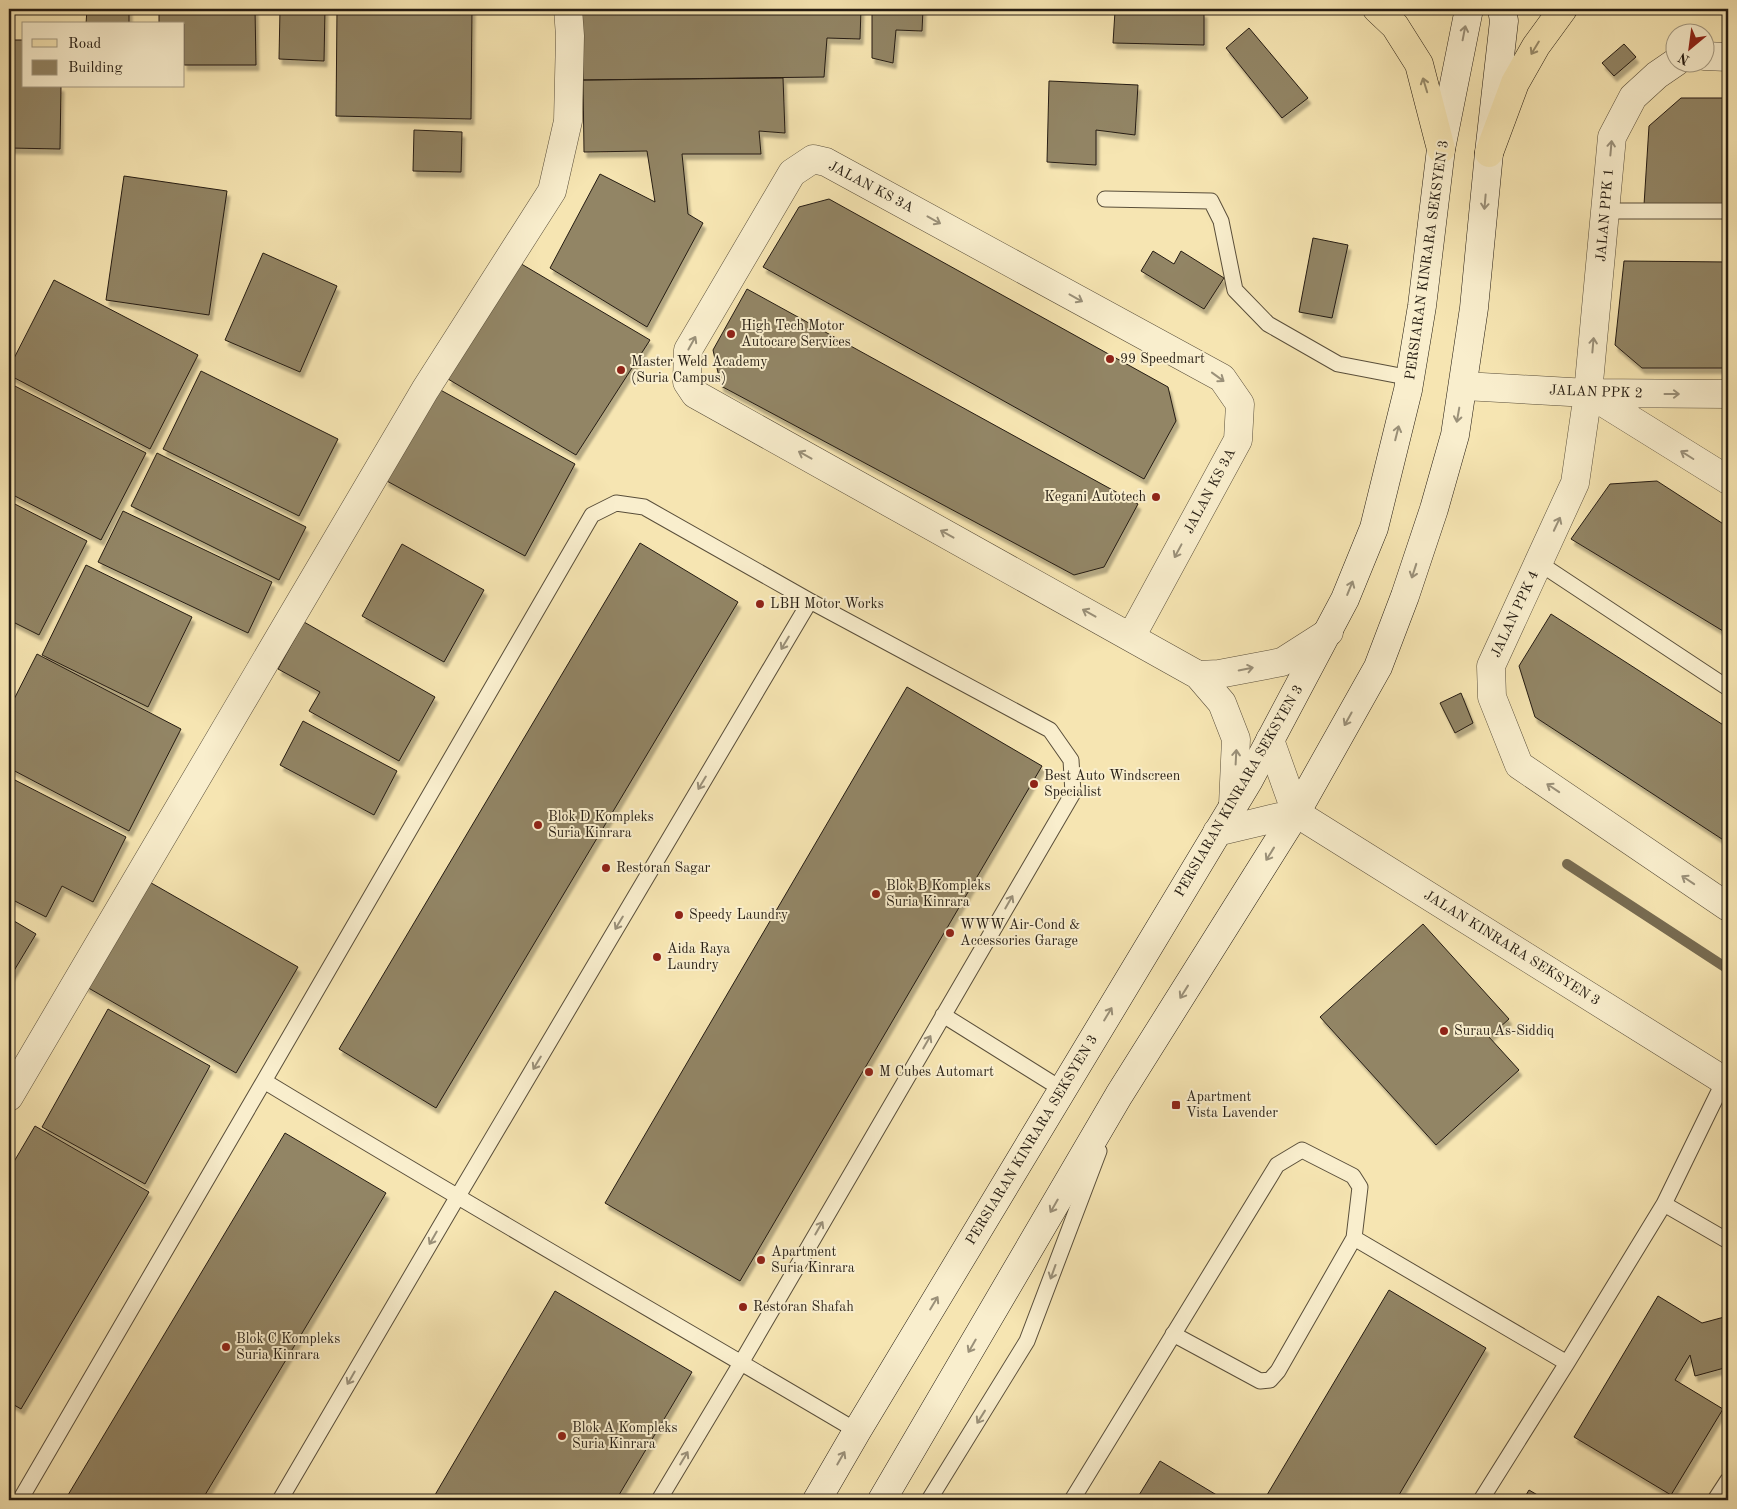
<svg xmlns="http://www.w3.org/2000/svg" width="1737" height="1509" viewBox="0 0 1737 1509" font-family="'Old Standard TT',serif">
  <defs>
    <filter id="shadow"><feDropShadow dx="3" dy="5.5" stdDeviation="1" flood-color="#0004"/></filter>
  </defs>
  <rect width="100%" height="100%" fill="#f6e5b2"/>
  <filter id="stains"><feTurbulence type="fractalNoise" baseFrequency=".004" numOctaves="4"/><feColorMatrix values="0 0 0 0 .2 0 0 0 0 .09 0 0 0 0 .02 0 0 0 .5 -.17"/></filter>
  <radialGradient id="worn" r=".72"><stop offset=".6" stop-color="#630" stop-opacity="0"/><stop offset="1" stop-color="#630" stop-opacity=".3"/></radialGradient>
  <g fill="none" stroke-linecap="round" stroke-linejoin="round">
    <!-- stream -->
    <path stroke="#786c52" stroke-width="10" d="M1567,864L1728,969"/>
  </g>
  <!-- building -->
  <path fill="#928565" stroke="#251c12" filter="url(#shadow)" d="M87,9H129V24H86Z
    M159,9H255L256,65H184V24H159Z
    M280,9H325L324,61L279,59Z
    M337,9H472L471,119L336,116Z
    M582,9H861L860,39L827,38L824,77L583,80Z
    M872,9H923L922,31L896,30L893,63L872,58Z
    M1115,11L1204,12V45L1113,43Z
    M1249,28L1308,98L1282,118L1226,48Z
    M9,40H24V86H61L60,149L9,148Z
    M1624,44L1636,57L1614,76L1602,63Z
    M783,78L785,133L759,131L761,154H682L688,214L703,223L647,327L550,268L600,174L655,202L647,151L584,152L583,80Z
    M1049,81L1138,85L1135,135L1096,130V165L1047,162Z
    M1681,98H1728V204L1644,205L1649,126Z
    M414,130L462,132L461,172L413,171Z
    M124,176L227,191L209,315L106,300Z
    M829,199L1168,387L1176,421L1144,479L763,267L799,207Z
    M1313,238L1348,245L1332,318L1299,312Z
    M1153,251L1174,264L1181,251L1224,278L1204,309L1141,271Z
    M263,253L337,286L300,372L225,340Z
    M1624,261L1728,262V368H1642L1615,345Z
    M518,262L650,340L576,455L448,379Z
    M54,280L198,355L150,449L9,375V368Z
    M747,289L1138,504L1104,567L1074,575L721,386L713,350Z
    M201,371L338,439L299,516L163,449Z
    M9,383L146,453L101,540L9,493Z
    M435,387L575,464L525,556L385,480Z
    M157,453L306,527L279,580L131,506Z
    M1657,481L1728,527V634L1571,539L1610,484Z
    M9,501L87,541L39,635L9,620Z
    M123,511L272,582L248,633L98,562Z
    M640,543L738,602L436,1108L339,1049Z
    M402,544L484,590L444,662L362,616Z
    M86,565L192,617L148,707L42,655Z
    M1551,614L1728,728V843L1535,717L1519,666Z
    M304,622L435,697L399,761L309,711L320,692L278,669Z
    M37,654L181,729L129,831L9,768V709Z
    M907,687L1042,766L740,1281L605,1203Z
    M1461,693L1473,723L1455,733L1440,703Z
    M303,721L397,771L374,815L280,765Z
    M9,777L126,837L93,902L62,886L46,917L9,898Z
    M146,880L298,967L236,1073L85,986Z
    M9,918L36,934L9,979Z
    M1423,924L1509,1019L1489,1037L1519,1070L1436,1145L1320,1017Z
    M108,1009L210,1066L145,1184L42,1127Z
    M35,1126L149,1192L21,1409L9,1402V1170Z
    M285,1133L386,1193L202,1500H65Z
    M1389,1290L1486,1348L1396,1500H1264Z
    M555,1291L692,1372L616,1500H432Z
    M1658,1296L1702,1323L1728,1316V1367L1695,1376L1690,1355L1675,1380L1723,1409L1671,1495L1574,1437Z
    M1160,1461L1225,1500H1136Z
    M1529,1490L1546,1500H1523Z"/>
  <g fill="none" stroke-linecap="round" stroke-linejoin="round">
    <!-- service casing -->
    <g stroke="#594e3a" stroke-width="17">
      <path id="service" d="M1105,199L1211,201L1221,221L1235,290L1268,324L1338,364L1411,378
        M1605,211H1728
        M1539,563L1728,688
        M943,1015L1063,1090
        M1664,1204L1724,1081
        M1173,1334L1260,1381L1270,1380L1278,1371L1354,1238
        M20,1500L264,1081
        M280,1500L458,1196L810,601
        M659,1500L741,1363L1073,793L1071,760L1050,730L810,601L644,507L616,503L592,515L264,1081C460,1200 659,1314 857,1431
        M929,1500L1027,1341L1099,1151
        M1072,1500L1271,1175L1277,1165L1302,1150L1353,1176L1360,1187L1354,1238L1567,1363
        M1481,1500L1567,1363L1664,1204L1728,1241
        M1715,1500L1728,1480"/>
    </g>
    <!-- minor casing -->
    <g stroke="#594e3a" stroke-width="29">
      <path id="minor" d="M1704,56L1728,57
        M1676,62L1657,75L1633,97L1612,137L1588,393L1575,483L1491,666L1492,697L1519,765L1728,907
        M1464,386L1588,393L1728,394
        M1588,393L1728,480
        M1131,637L1238,440L1240,404L1222,378L826,162L813,159L792,173L688,350L687,382L695,394L1198,675L1222,703L1236,739L1233,805
        M1198,675L1219,674L1282,662L1329,632
        M1270,740L1296,813
        M1296,813L1728,1083
        M1217,832L1296,813
        M9,1097L425,390L552,191L568,121L570,36L568,9"/>
    </g>
    <!-- secondary casing -->
    <g stroke="#251c12" stroke-width="29">
      <path id="secondary" d="M817,1500L857,1431L1249,780L1345,599L1374,528L1408,390L1422,306L1441,149L1469,9
        M882,1500L1119,1095L1296,813L1378,667L1405,596L1434,509L1455,435L1474,308L1489,153L1504,21L1502,9"/>
    </g>
    <!-- primary casing -->
    <g stroke="#251c12" stroke-width="29">
      <path id="primary" d="M1377,9L1395,26L1419,64L1441,149
        M1489,153L1515,83L1536,46L1563,9"/>
    </g>
    <!-- service -->
    <use href="#service" stroke="#f9eecd" stroke-width="15"/>
    <!-- minor -->
    <use href="#minor" stroke="#f9eecd" stroke-width="28"/>
    <!-- secondary -->
    <use href="#secondary" stroke="#f9eecd" stroke-width="28"/>
    <!-- primary -->
    <use href="#primary" stroke="#f6e5b2" stroke-width="28"/>
  </g>
  <!-- one-way arrows -->
  <defs><path id="oneway-shaft" d="M-6 0H5M1.5-3L5.5 0L1.5 3" fill="none" stroke-width="1.6" stroke-linecap="round" stroke-linejoin="round" transform="scale(1.25)"/></defs>
  <g stroke="#9a9079">
    <use href="#oneway-shaft" transform="translate(1464 33) rotate(-79)"/>
    <use href="#oneway-shaft" transform="translate(1611 148) rotate(-85)"/>
    <use href="#oneway-shaft" transform="translate(1485 202) rotate(95)"/>
    <use href="#oneway-shaft" transform="translate(934 220) rotate(29)"/>
    <use href="#oneway-shaft" transform="translate(1076 298) rotate(29)"/>
    <use href="#oneway-shaft" transform="translate(692 343) rotate(-61)"/>
    <use href="#oneway-shaft" transform="translate(1593 345) rotate(-85)"/>
    <use href="#oneway-shaft" transform="translate(1218 377) rotate(36)"/>
    <use href="#oneway-shaft" transform="translate(1672 394)"/>
    <use href="#oneway-shaft" transform="translate(1458 415) rotate(100)"/>
    <use href="#oneway-shaft" transform="translate(1397 433) rotate(-76)"/>
    <use href="#oneway-shaft" transform="translate(805 455) rotate(-151)"/>
    <use href="#oneway-shaft" transform="translate(1687 455) rotate(-148)"/>
    <use href="#oneway-shaft" transform="translate(1557 524) rotate(-65)"/>
    <use href="#oneway-shaft" transform="translate(947 534) rotate(-151)"/>
    <use href="#oneway-shaft" transform="translate(1178 551) rotate(118)"/>
    <use href="#oneway-shaft" transform="translate(1414 571) rotate(108)"/>
    <use href="#oneway-shaft" transform="translate(1350 588) rotate(-68)"/>
    <use href="#oneway-shaft" transform="translate(1089 613) rotate(-151)"/>
    <use href="#oneway-shaft" transform="translate(785 643) rotate(121)"/>
    <use href="#oneway-shaft" transform="translate(1246 669) rotate(-11)"/>
    <use href="#oneway-shaft" transform="translate(1348 719) rotate(119)"/>
    <use href="#oneway-shaft" transform="translate(1236 757) rotate(-87)"/>
    <use href="#oneway-shaft" transform="translate(702 783) rotate(121)"/>
    <use href="#oneway-shaft" transform="translate(1553 788) rotate(-146)"/>
    <use href="#oneway-shaft" transform="translate(1270 854) rotate(122)"/>
    <use href="#oneway-shaft" transform="translate(1688 880) rotate(-146)"/>
    <use href="#oneway-shaft" transform="translate(1009 902) rotate(-60)"/>
    <use href="#oneway-shaft" transform="translate(619 923) rotate(121)"/>
    <use href="#oneway-shaft" transform="translate(1184 992) rotate(122)"/>
    <use href="#oneway-shaft" transform="translate(1108 1014) rotate(-59)"/>
    <use href="#oneway-shaft" transform="translate(927 1042) rotate(-60)"/>
    <use href="#oneway-shaft" transform="translate(537 1063) rotate(121)"/>
    <use href="#oneway-shaft" transform="translate(1054 1206) rotate(120)"/>
    <use href="#oneway-shaft" transform="translate(819 1228) rotate(-60)"/>
    <use href="#oneway-shaft" transform="translate(433 1238) rotate(120)"/>
    <use href="#oneway-shaft" transform="translate(1053 1272) rotate(110)"/>
    <use href="#oneway-shaft" transform="translate(934 1303) rotate(-59)"/>
    <use href="#oneway-shaft" transform="translate(972 1346) rotate(120)"/>
    <use href="#oneway-shaft" transform="translate(351 1378) rotate(120)"/>
    <use href="#oneway-shaft" transform="translate(981 1417) rotate(122)"/>
    <use href="#oneway-shaft" transform="translate(684 1458) rotate(-59)"/>
    <use href="#oneway-shaft" transform="translate(841 1458) rotate(-60)"/>
  </g>
  <g stroke="#988b6a">
    <use href="#oneway-shaft" transform="translate(1535 48) rotate(121)"/>
    <use href="#oneway-shaft" transform="translate(1425 85) rotate(-107)"/>
  </g>
  <!-- markers -->
  <g fill="#8f2418" stroke="#f9eecd" stroke-width="2">
    <circle cx="731" cy="334" r="5"/>
    <circle cx="1110" cy="359" r="5"/>
    <circle cx="621" cy="370" r="5"/>
    <circle cx="1156" cy="497" r="5"/>
    <circle cx="760" cy="604" r="5"/>
    <circle cx="1034" cy="784" r="5"/>
    <circle cx="538" cy="825" r="5"/>
    <circle cx="606" cy="868" r="5"/>
    <circle cx="876" cy="894" r="5"/>
    <circle cx="679" cy="915" r="5"/>
    <circle cx="950" cy="933" r="5"/>
    <circle cx="657" cy="957" r="5"/>
    <circle cx="1444" cy="1031" r="5"/>
    <circle cx="869" cy="1072" r="5"/>
    <rect x="1171" y="1100" width="10" height="10" rx="2.5"/>
    <circle cx="761" cy="1260" r="5"/>
    <circle cx="743" cy="1307" r="5"/>
    <circle cx="226" cy="1347" r="5"/>
    <circle cx="562" cy="1436" r="5"/>
  </g>
  <g text-anchor="middle" dominant-baseline="central" stroke-width="4" stroke-linejoin="round" paint-order="stroke">
    <!-- street labels -->
    <g font-size="14" fill="#251c12" stroke="#f9eecd">
      <text transform="translate(871 187) rotate(28)">JALAN KS 3A</text>
      <text transform="translate(1605 215) rotate(-85)">JALAN PPK 1</text>
      <text transform="translate(1427 260) rotate(-82)">PERSIARAN KINRARA SEKSYEN 3</text>
      <text transform="translate(1596 392) rotate(2)">JALAN PPK 2</text>
      <text transform="translate(1210 491) rotate(-62)">JALAN KS 3A</text>
      <text transform="translate(1515 614) rotate(-65)">JALAN PPK 4</text>
      <text transform="translate(1239 791) rotate(-60)">PERSIARAN KINRARA SEKSYEN 3</text>
      <text transform="translate(1512 948) rotate(32)">JALAN KINRARA SEKSYEN 3</text>
      <text transform="translate(1032 1140) rotate(-59)">PERSIARAN KINRARA SEKSYEN 3</text>
    </g>
    <!-- poi labels -->
    <g font-size="14" fill="#251c12" stroke="#f9eecd" text-anchor="start">
      <text x="741" y="326">High Tech Motor<tspan x="741" dy="16">Autocare Services</tspan></text>
      <text x="1120" y="359">99 Speedmart</text>
      <text x="631" y="362">Master Weld Academy<tspan x="631" dy="16">(Suria Campus)</tspan></text>
      <text x="1146" y="497" text-anchor="end">Kegani Autotech</text>
      <text x="770" y="604">LBH Motor Works</text>
      <text x="1044" y="776">Best Auto Windscreen<tspan x="1044" dy="16">Specialist</tspan></text>
      <text x="548" y="817">Blok D Kompleks<tspan x="548" dy="16">Suria Kinrara</tspan></text>
      <text x="616" y="868">Restoran Sagar</text>
      <text x="886" y="886">Blok B Kompleks<tspan x="886" dy="16">Suria Kinrara</tspan></text>
      <text x="689" y="915">Speedy Laundry</text>
      <text x="960" y="925">WWW Air-Cond &amp;<tspan x="960" dy="16">Accessories Garage</tspan></text>
      <text x="667" y="949">Aida Raya<tspan x="667" dy="16">Laundry</tspan></text>
      <text x="1454" y="1031">Surau As-Siddiq</text>
      <text x="879" y="1072">M Cubes Automart</text>
      <text x="1186" y="1097">Apartment<tspan x="1186" dy="16">Vista Lavender</tspan></text>
      <text x="771" y="1252">Apartment<tspan x="771" dy="16">Suria Kinrara</tspan></text>
      <text x="753" y="1307">Restoran Shafah</text>
      <text x="236" y="1339">Blok C Kompleks<tspan x="236" dy="16">Suria Kinrara</tspan></text>
      <text x="572" y="1428">Blok A Kompleks<tspan x="572" dy="16">Suria Kinrara</tspan></text>
    </g>
  </g>
  <!-- margin -->
  <rect width="1737" height="1509" fill="none" stroke="#f6e5b2" stroke-width="30"/>
  <rect x="10" y="10" width="1717" height="1489" fill="none" stroke="#251c12" stroke-width="2.5"/>
  <rect x="15" y="15" width="1707" height="1479" fill="none" stroke="#251c12"/>
  <!-- legend -->
  <rect x="22" y="22" width="162" height="65" fill="#f9eecd" stroke="#a49a82"/>
  <rect x="32" y="39" width="25" height="8" fill="#f6e5b2" stroke="#a49a82"/>
  <text x="68" y="48" font-size="15" fill="#251c12">Road</text>
  <rect x="32" y="60" width="25" height="15" fill="#928565" stroke="#a49a82"/>
  <text x="68" y="72" font-size="15" fill="#251c12">Building</text>
  <!-- north arrow -->
  <g transform="translate(1690 48) rotate(209)"><circle r="24" fill="#f9eecd" stroke="#a49a82"/>
  <path d="M0-4L9 19L0 12L-9 19Z" fill="#8f2418"/>
  <text y="-8" font-size="14" font-weight="bold" text-anchor="middle" fill="#251c12">N</text>
  </g>
  <rect width="100%" height="100%" filter="url(#stains)"/>
  <rect width="100%" height="100%" fill="url(#worn)"/>
</svg>
